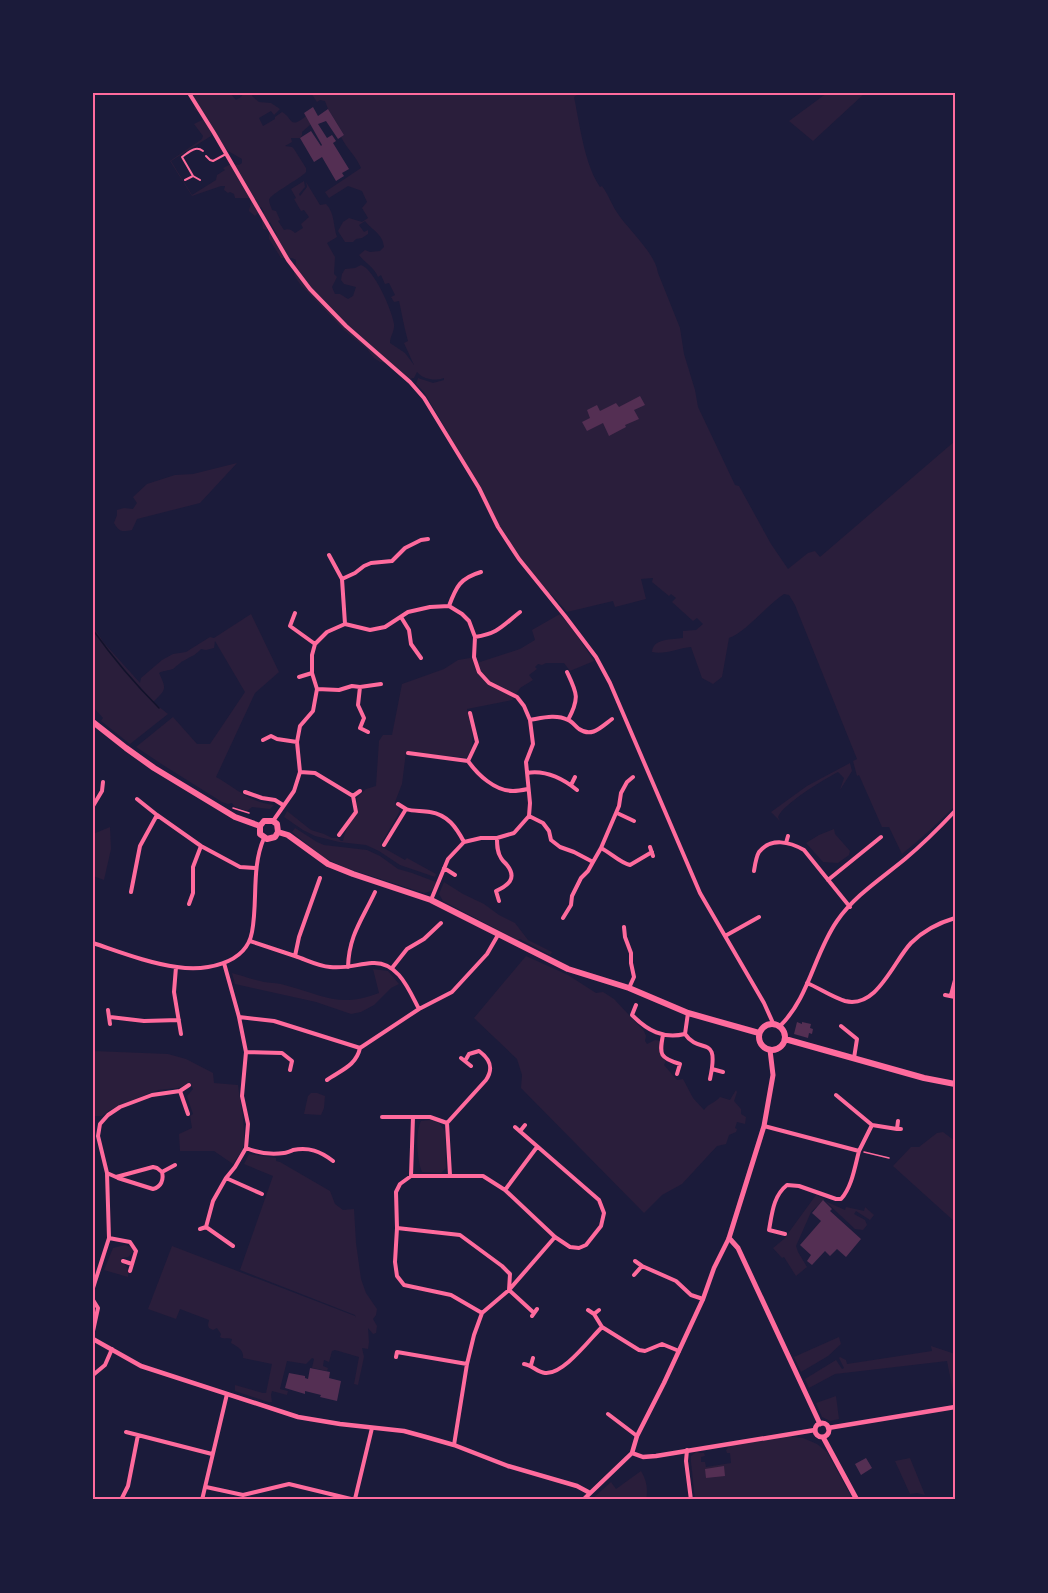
<svg xmlns="http://www.w3.org/2000/svg" width="1048" height="1593" viewBox="0 0 1048 1593" font-family="'Noto Sans',sans-serif">
  <rect width="100%" height="100%" fill="#1b1b3a"/>
  <!-- green -->
  <path fill="#2a1e3b" fill-rule="evenodd" d="M191,93H230L236,100L241,97L244,93H253L252,96L259,102L271,103L280,109L274,115L271,111L259,118L263,126L275,119V117L282,112C293,118 289,130 306,116L311,124L302,132V135L300,138H291L292,142L285,146L292,147L294,149L306,168V172C300,179 270,194 269,200C269,203 271,206 272,210L276,211L280,220L278,221L284,230C288,228 292,230 295,233L303,228L301,224L309,217L304,210L301,211L294,199L296,198L291,189L304,181L305,187L299,194L300,196L307,187L306,182L320,205L326,204C335,213 333,226 337,237L327,243L335,257L334,274L337,277L332,287L335,294H340L348,299L353,296L356,287L344,284L341,280L342,274L345,269L355,268L361,265C374,269 392,310 394,324C395,331 390,336 390,343L405,353L414,365L404,343L408,341C404,326 402,315 399,301L394,302L391,297L395,295L389,283L385,284L381,275L378,277C374,267 365,263 359,255L365,250L370,252L380,251L384,247C383,234 372,230 365,221L359,225L364,232L368,230V234L362,238L356,239L353,242H345L338,231L343,222L349,218L362,222L368,218L362,208L367,202L362,191L348,186L329,198L325,192L361,168C356,156 347,149 341,137L344,135L328,109L325,101L320,100L317,102L311,93H577V95L574,97C580,125 584,163 600,187L602,186C608,194 611,203 616,211C627,229 655,252 658,273L680,328L684,354L695,390L698,407L735,485L739,486L771,544L788,569L808,553L815,551L820,557L955,441V806C938,823 921,839 902,854L889,827H882L859,775L857,776L853,761L857,759L795,605L789,595L784,594C767,605 746,632 729,638L722,677L713,684L702,678L691,647C678,648 665,655 652,652C653,638 671,640 683,638V631L696,630L703,624L697,618L693,621L672,602L676,598L671,594L669,596L652,582L653,578L641,579L646,599L615,607L613,601L567,612L551,594L548,595L519,559L498,527L478,488L445,433L447,431L424,392L416,384L418,378L433,383L444,380V378C435,381 424,380 417,372L414,378L409,379L387,363L380,362L374,358L367,349L344,330L300,284C298,281 293,275 294,271C294,267 296,265 296,260L292,258H281L269,239V233L276,236L277,235L270,222L267,227V230L263,229L261,216L264,212L261,207H259V212L255,216L249,211L251,202L249,198H235L234,194L230,192L228,193L224,190L225,186H221L192,196L170,161L202,139L203,136L194,124L204,119L203,115L199,113L194,109L195,102ZM210,129L228,151L242,159V163L239,165L231,164L223,168L225,170L217,175L216,180L192,195L171,161L211,136L212,134Z
    M827,93H865L813,141L789,121Z
    M237,463L200,503L137,519L132,530C122,532 119,532 114,523L117,515V510L124,508L133,509L137,503L133,497L147,484L175,475L193,474Z
    M251,614L279,672L255,693L216,777C236,788 250,803 274,805L270,809L252,807L247,811L235,807L232,803L228,804L222,802L163,765L136,747L173,717L197,744H210L245,692L215,641L214,648L206,650L201,649C195,656 191,656 185,660C180,662 177,666 173,669C168,671 164,670 159,673C167,690 166,689 153,702L168,714L130,744L101,721L103,718L93,707V626L104,643L140,683L141,678L162,660L173,654L186,652L210,637L214,638Z
    M560,614L576,634L594,661L570,671L564,663H546L542,665L538,664L535,667L537,669L529,675L533,680L520,688L512,700L467,709C471,727 477,742 467,758L406,752L402,784L395,802L400,811L381,844L382,847L405,860L407,858L436,874L435,877L400,865L379,851L366,845L339,842L315,836L303,830L284,817L287,811L311,830L324,834L332,838H338L341,841H343C345,830 349,823 357,815V798L366,789L376,786L379,741L383,735H392L402,684L444,669L458,660L470,658L480,662L520,649L535,640L532,630Z
    M850,763L852,771L840,790L844,778L838,772C824,779 783,804 778,817L780,821L771,812L807,786Z
    M110,827L111,849L104,880L93,876V834Z
    M295,828L317,842L324,845L367,850L380,856L398,869L412,873L436,882C434,889 432,892 424,893L343,867L323,857L292,832Z
    M834,829L835,834L850,851L849,855L838,863L823,862L806,843L819,835Z
    M444,882L463,894L484,904L499,915L515,923L528,940L552,952L550,955L520,939L517,940L443,901L439,894Z
    M526,956L568,975L596,993L603,992L614,999L644,1031L646,1036L645,1041L647,1044L655,1040L661,1041C660,1049 659,1056 666,1061L664,1065L677,1080L683,1079L693,1098L704,1110C709,1103 715,1103 720,1097L730,1100L736,1090L737,1092L734,1101L741,1109V1114L746,1117L745,1124L737,1122L735,1128L737,1129L736,1132L729,1135L726,1144L717,1146L682,1184L662,1195L644,1213L521,1088L522,1075L517,1059L474,1018Z
    M373,969L388,971L399,984L391,988L374,1005L361,1012L351,1014L316,1002L235,984L232,973C243,976 254,980 264,982C272,983 280,983 288,986C325,996 339,1008 379,993Z
    M93,1051L168,1054L186,1059L213,1073L214,1083L238,1085C240,1101 247,1133 243,1148C241,1153 236,1159 233,1164L214,1151H180L179,1134L192,1128L190,1116L193,1114L187,1096L193,1089L190,1083L178,1088L158,1090L145,1095L110,1110L102,1116H93Z
    M311,1093H317L325,1096L324,1108L321,1115L304,1114L308,1096Z
    M430,1120L439,1123L445,1131L446,1168L441,1173L422,1172C417,1161 415,1132 421,1121Z
    M943,1132L955,1141V1222L893,1166L911,1147H919L937,1133Z
    M249,1154L276,1158V1161L280,1162L330,1191L335,1204L343,1210L354,1209L356,1243L361,1279L366,1293L377,1309L376,1315L373,1319L377,1326L376,1333L373,1334L368,1328L369,1342L368,1349L362,1348L364,1357L358,1385L354,1384L359,1357L335,1350L332,1351L329,1362L324,1360L323,1366L328,1368L327,1371L312,1368L314,1359L312,1358L306,1364L287,1361L280,1389L288,1391L287,1395L272,1391L271,1395L272,1402H268L235,1391V1385L263,1393H266L272,1364L243,1358C244,1350 238,1347 231,1343L232,1339C227,1337 224,1340 220,1337L221,1334L217,1328L213,1330L209,1328L208,1325L209,1320L180,1309L176,1319L148,1309L172,1246L355,1316L356,1318L355,1315L240,1270L273,1176L244,1164Z
    M816,1195L825,1199L811,1212L796,1246L798,1252L807,1267L796,1276L784,1257L782,1258L773,1248L784,1239Z
    M825,1201L845,1210L846,1207L864,1211L865,1207L874,1215L870,1220L856,1211L854,1214L865,1220L867,1225L863,1230L855,1229Z
    M125,1245L133,1248L134,1251L128,1257L122,1258L121,1261C127,1266 129,1269 128,1277L104,1270L113,1248Z
    M839,1337L841,1344L828,1356L801,1372L794,1357Z
    M931,1346L955,1354V1401L947,1361L835,1374L809,1388L805,1379L836,1360L842,1369L844,1368L839,1358L840,1357L846,1360L847,1364L932,1351Z
    M836,1396L839,1419L830,1421L822,1417L816,1403Z
    M787,1436L803,1438L817,1444L827,1452L853,1500H695L691,1462V1456L696,1452L700,1453H704L705,1456L701,1457V1462H705L706,1467L731,1463L730,1453H727L726,1450L730,1445Z
    M910,1458L925,1495L917,1493L910,1494L895,1461Z
    M641,1471C647,1481 648,1489 646,1500H591L611,1482L616,1489Z"/>
  <g fill="none" stroke-linecap="round" stroke-linejoin="round">
    <!-- stream -->
    <path stroke="#12122b" stroke-width="1.5" d="M93,630C113,658 134,683 159,708"/>
  </g>
  <!-- building -->
  <path fill="#542f53" d="M313,107L318,116L328,109L344,135L338,139L326,121L318,124L327,138L332,135L336,141L333,143L349,169L342,173L344,176L336,181L322,157L314,162L300,138L311,131L321,146L322,145L304,113Z
    M640,396L645,405L634,410L639,419L625,425L626,427L609,436L603,423L587,431L582,422L590,418L587,410L597,405L600,411L616,403L619,407Z
    M797,1022L802,1024V1022L811,1024L810,1028L813,1029L812,1034L809,1033L808,1038L794,1034Z
    M823,1200L832,1209L830,1211L861,1239L846,1257L837,1249L830,1256L825,1251L812,1265L807,1261L811,1255L800,1245L821,1221L812,1213Z
    M310,1368L330,1372L329,1378L341,1381L337,1401L320,1397L321,1395L305,1391V1394L285,1388L289,1373L305,1376V1378L308,1379Z
    M866,1458L872,1468L861,1475L855,1464Z
    M724,1466L725,1476L706,1478L705,1469Z"/>
  <g fill="none" stroke-linecap="round" stroke-linejoin="round">
    <!-- path -->
    <path stroke="#ff6b9d" stroke-width="1.5" d="M233,808L249,813
      M864,1152L889,1158"/>
    <!-- service -->
    <path stroke="#ff6b9d" stroke-width="2" d="M206,156L210,160L213,161L226,154
      M185,180L193,176
      M200,180L193,176L182,157C188,153 195,145 203,151"/>
    <!-- minor -->
    <path stroke="#ff6b9d" stroke-width="4" d="M189,93L214,133L288,260L310,289L346,326L410,382L424,398L479,488L498,527L519,559L565,616L596,657L610,683L700,893L764,1003L773,1023
      M329,555L342,579L345,624
      M342,579L355,573L364,566L371,563L392,561L405,548L421,540L428,539
      M449,606C456,587 460,578 481,572
      M295,613L290,626L315,644
      M401,617L409,630L411,644L421,658
      M475,637C499,633 502,626 520,612
      M567,672C577,693 580,698 568,720
      M299,677L312,673
      M360,687L358,705L364,718L360,728L368,732
      M317,689L339,690L352,686L360,687L381,684
      M470,713L477,742L468,761C478,775 495,791 513,791C518,791 523,790 528,789
      M530,720C542,718 556,714 568,720C572,721 575,726 579,729C592,738 601,727 612,719
      M263,740L271,736L277,739L297,742
      M408,753L468,761
      M300,772L315,773L353,796L356,812L339,835
      M527,773C545,770 562,778 577,790
      M571,785L575,777
      M245,792L262,798L275,800L283,805
      M353,796L360,791
      M137,799L157,815L201,846L240,867L255,868
      M93,806L102,791L103,782
      M406,809C414,812 422,810 430,812C448,815 456,827 464,842
      M617,813L634,821
      M529,816L543,823L549,831L551,840L560,847L574,852L593,862L601,848C611,853 620,863 630,865L652,852
      M273,821L294,791L300,772L297,742L300,726L313,711L317,689L312,673V655L315,644L327,632L345,624L370,630L385,627L408,612L430,607L449,606L462,614L469,621L475,637L474,657L479,672L489,683L517,697L524,706L530,720L533,744L526,762L530,803L529,816L514,833L497,838H481L464,842L448,859L431,900
      M497,838C497,845 497,852 501,858C504,863 504,861 507,865C518,879 507,886 496,891L499,901
      M786,843L788,836
      M384,845L406,809L398,804
      M650,847L653,856
      M601,848L619,806L621,793L627,782L633,777
      M444,868L455,875
      M754,871C755,865 756,857 759,852C771,837 790,842 804,850L850,907
      M828,880L881,837
      M131,892L140,846L157,815
      M189,904L193,893V867L201,846
      M563,918L571,905L572,896L581,878L588,871L593,862
      M624,927L625,937L631,953V963L634,977L629,988
      M725,936L759,917
      M250,941C265,946 280,951 295,956C307,960 318,966 330,967C345,969 358,964 372,963C398,961 409,990 419,1009
      M93,943C120,952 148,963 177,967C204,971 246,965 252,932C258,901 251,868 264,838
      M295,956L299,937L320,878
      M224,963L239,1017L246,1052L242,1096L248,1124L246,1148L235,1167L226,1178L213,1201L206,1227L233,1246
      M176,967L174,992L181,1034
      M348,967C349,935 362,920 375,892
      M392,968L407,949L424,939L441,923
      M807,983C819,988 832,997 845,1001C877,1009 893,962 911,943C924,930 938,923 955,918
      M945,995L955,997
      M951,995L955,980
      M636,1005L632,1015C648,1031 663,1039 685,1034C700,1056 720,1032 710,1079
      M108,1010L110,1024
      M110,1017L144,1021L179,1020
      M239,1017L274,1021L360,1048L419,1009L452,992L487,954L498,935
      M780,1026C809,998 814,954 837,921C854,896 882,878 905,859C923,844 939,828 955,811
      M841,1026L857,1039L854,1058
      M685,1034L688,1013
      M663,1035C659,1055 660,1058 680,1064L677,1074
      M246,1052L282,1053L292,1061L290,1070
      M461,1058L471,1066
      M712,1069L723,1072
      M327,1080C341,1070 356,1066 360,1048
      M180,1091L188,1114
      M836,1095L872,1125
      M382,1117H413L411,1176
      M413,1117H430L447,1123L486,1080C494,1068 490,1059 479,1051L469,1054L465,1061
      M898,1121L897,1129H901
      M447,1123L450,1175
      M764,1126L859,1151C855,1166 852,1187 841,1199H836L799,1186L787,1185C773,1196 772,1214 769,1230L785,1234
      M521,1130L525,1125
      M246,1148C258,1153 271,1155 284,1153C285,1153 292,1151 293,1150C309,1147 320,1151 333,1161
      M859,1151L872,1125L897,1129
      M107,1173L116,1177L153,1167L157,1168L162,1172L175,1165
      M118,1178L153,1189C161,1187 164,1180 162,1172
      M226,1178L262,1194
      M505,1190L537,1147
      M397,1228L460,1235L502,1266L510,1274L509,1290L534,1313
      M200,1229L206,1227
      M109,1238L130,1242L136,1251L130,1271
      M123,1261L132,1264
      M635,1261L642,1266L676,1281L691,1295L703,1299
      M634,1275L642,1266
      M93,1288L109,1238L107,1173L98,1136L100,1124L108,1115L120,1107L152,1095L180,1091L189,1085
      M93,1300L98,1308L93,1331
      M588,1310L594,1314L602,1327L639,1350L645,1351L662,1344L679,1351
      M482,1313L451,1295L404,1285L397,1276L395,1262L397,1228L396,1192L400,1184L411,1176H483L505,1190L555,1237L570,1247L579,1248L586,1245L601,1226L604,1213L599,1200L515,1127
      M594,1314L599,1310
      M532,1316L537,1309
      M396,1357L397,1352L467,1364
      M524,1364C532,1365 537,1372 545,1373C563,1375 589,1340 602,1327
      M531,1365L533,1358
      M93,1375L105,1365L112,1349
      M608,1414L637,1436
      M126,1432L212,1454
      M454,1445L467,1364L474,1335L482,1313L509,1290L555,1237
      M687,1450L686,1461L691,1500
      M206,1487L243,1495L289,1484L355,1500
      M355,1499L372,1428
      M121,1500L128,1486L138,1435
      M202,1500L227,1394"/>
    <!-- tertiary -->
    <path stroke="#ff6b9d" stroke-width="4.5" d="M93,1339L141,1366L298,1417L340,1424L404,1431L426,1437L454,1445L508,1466L577,1486L590,1493
      M828,1428L955,1407
      M632,1453L637,1436L664,1383L703,1299L714,1268L729,1238
      M632,1453L643,1457L656,1456L815,1430
      M583,1500L632,1453"/>
    <!-- secondary -->
    <path stroke="#ff6b9d" stroke-width="5" d="M770,1050L773,1075L764,1126L729,1238L738,1248L820,1424
      M815 1430a7 7 0 1 1 14 0a7 7 0 1 1-14 0Z
      M823,1437L857,1500"/>
    <!-- primary -->
    <path stroke="#ff6b9d" stroke-width="6" d="M93,722L126,748L154,768L235,817L260,826
      M260,826V834L267,839L275,837L278,832
      M260,826L264,821H273L277,824L278,832
      M278,832L288,835L328,864L353,874L431,900L568,969L629,988L688,1013L759,1033
      M759 1037a13 13 0 1 1 26 0a13 13 0 1 1-26 0Z
      M785,1039L924,1078L955,1084"/>
  </g>
  <!-- border -->
  <rect width="1048" height="1593" fill="none" stroke="#1b1b3a" stroke-width="189"/>
  <rect x="94" y="94" width="860" height="1404" fill="none" stroke="#ff6b9d" stroke-width="2"/>
</svg>
